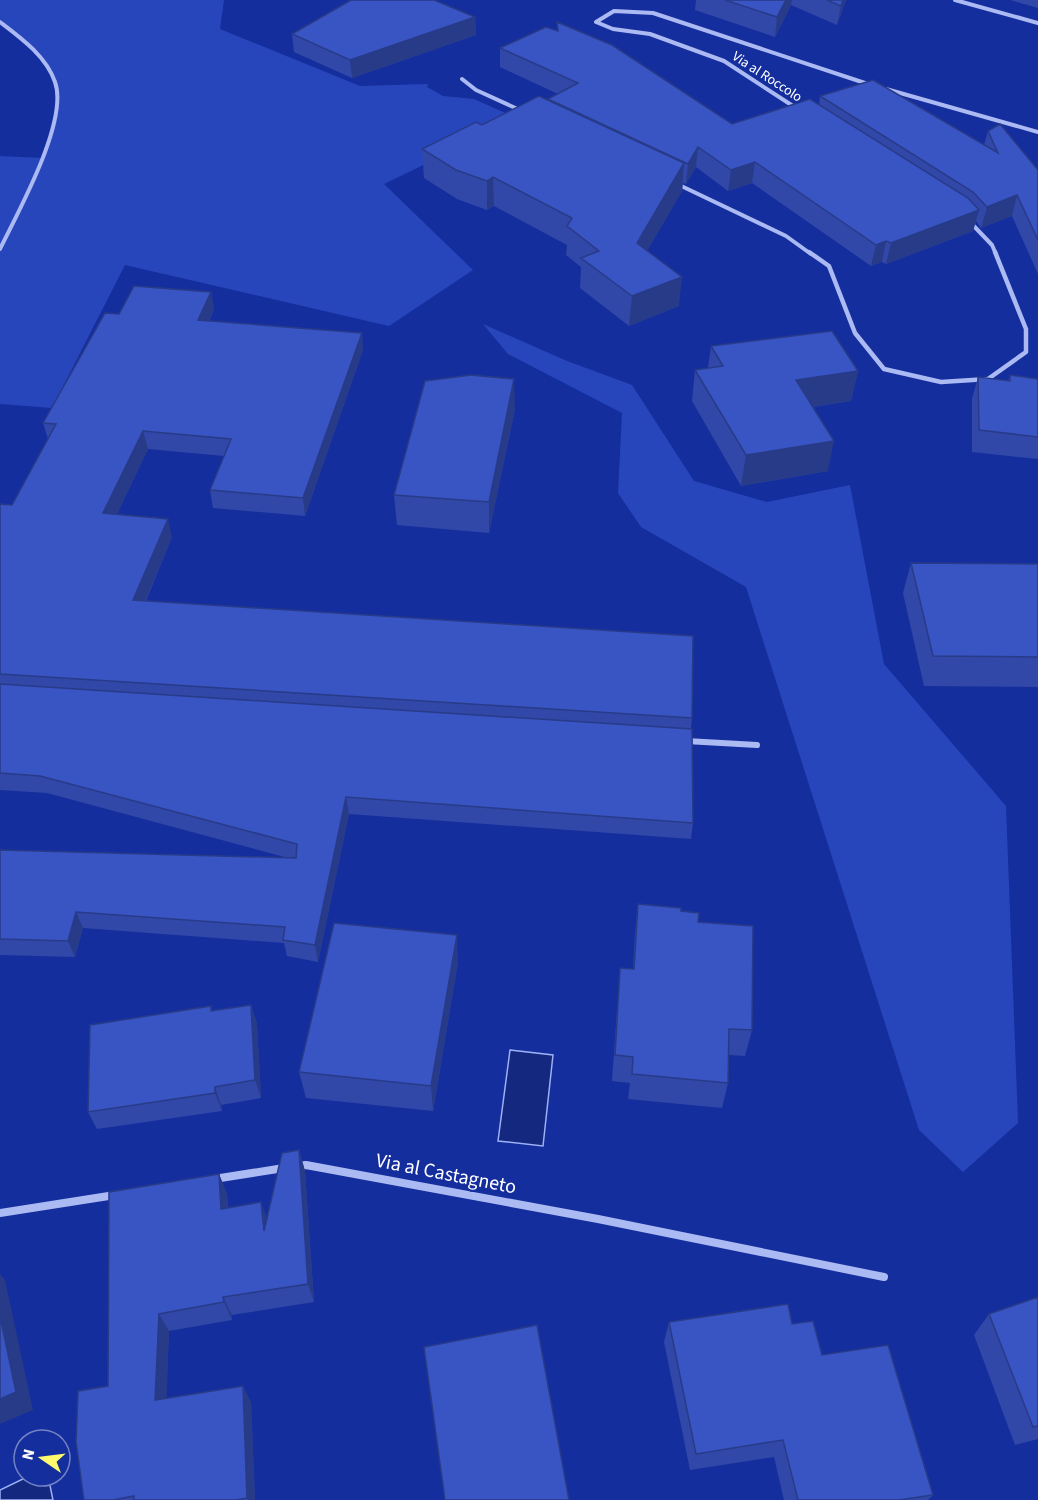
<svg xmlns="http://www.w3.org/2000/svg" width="1038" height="1500" viewBox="0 0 1038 1500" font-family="'Source Sans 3',sans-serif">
  <rect width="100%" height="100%" fill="#152e9d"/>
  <!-- green -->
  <path fill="#2846bb" d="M0,0H224L220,29L360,86L428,84L427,87L443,96L474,99L519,119L384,184L473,270L389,326L125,265L52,408L0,404V156L43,158C49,138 58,116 58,94C58,67 19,37 0,22Z
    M483,324L567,361L632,385L694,481L767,502L850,485L884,664L1006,806L1018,1123L963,1172L919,1130L746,587L641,527L618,493L622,413L508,354Z"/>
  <!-- water -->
  <path fill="#14287f" stroke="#9eb1f6" stroke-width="1.5" d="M510,1050L553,1055L543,1146L498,1141Z
    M29,1476H48L53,1500H0V1490Z"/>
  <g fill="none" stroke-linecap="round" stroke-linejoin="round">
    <!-- minor-far3 -->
    <path stroke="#acbaf3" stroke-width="4" d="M955,0L1038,23
      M0,22C21,38 46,56 55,82C69,121 18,212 0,249
      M462,79L476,90L522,111
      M886,89L1038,132
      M796,108L724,61L650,34L613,29L596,22L614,11L653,13L871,85
      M675,183L786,236L811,254
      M970,222L992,245L996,254"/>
    <!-- minor-far2 -->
    <path stroke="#acbaf3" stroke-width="4.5" d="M809,252L829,266L855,333L884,369L941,382L988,379L1026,352V329L995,252"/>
    <!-- minor-far1 -->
    <path stroke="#acbaf3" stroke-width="6" d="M686,741L757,745"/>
    <!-- minor -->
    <path stroke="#acbaf3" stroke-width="8" d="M297,1166L306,1165L598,1219L884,1277
      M214,1179L284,1168
      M0,1213L115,1195"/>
  </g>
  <!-- wall -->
  <path fill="#3148a8" d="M696,0H846L837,25L791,5L775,37L695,10Z
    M1010,0H1038V8Z
    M475,17L476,35L352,78L294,52L292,34Z
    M557,22L732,124L819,105L820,96L984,145L988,131L1038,170V274L1012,216L981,228L976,221L973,231L886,264L882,262L871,266L752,183L728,191L696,167L686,184L683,183L682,191L647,251L679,306L629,326L580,288L581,267L566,255L567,245L494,206L487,210L457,199L424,178L422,149L548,100L558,94L500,67V48L557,30Z
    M211,292L214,310L209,321L362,333L363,350L305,516L213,508L210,490L224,456L148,449L117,514L172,537L146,601L692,718L691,728L693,823L691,839L349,814L318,962L287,956L284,943L83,928L75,957L0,955V850L288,858L47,793L0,790V504L12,505L48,439L43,423L119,314Z
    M711,346L858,371L851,401L813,407L828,471L741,486L692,401L695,370L708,368Z
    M1010,375L1038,379V459L972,452V399L978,377L1008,381Z
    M515,409L489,533L397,525L394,495Z
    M911,563L1038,564V687L924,686L903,593Z
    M638,904L681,911L698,922L752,1030L745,1056L729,1055L728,1083L722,1108L628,1099L630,1083L612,1081L618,995L620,968L633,969L635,932Z
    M458,962L433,1111L306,1098L299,1072Z
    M251,1005L257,1024L261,1098L221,1105L222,1111L97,1129L88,1112L213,1010Z
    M299,1150L305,1171L314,1302L232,1315V1320L169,1331L166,1398L251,1402L255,1500H84L108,1386L219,1174L227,1194L228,1207L267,1219Z
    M1038,1297V1439L1015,1445L974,1335L989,1314Z
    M669,1322L792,1324L822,1355L933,1495L928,1500H784L774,1457L690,1470L664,1342Z"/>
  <!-- shaded-wall -->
  <path fill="#283b88" d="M786,0H792L791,5L775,37L777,17Z
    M843,0H846L837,25L841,6Z
    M475,17L476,35L352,78L350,60Z
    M698,147L696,167L686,184L688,164Z
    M755,162L752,183L728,191L731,170Z
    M684,163L682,191L635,272L637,243Z
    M493,177L494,206L487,210V181Z
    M1017,195L1012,216L981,228L987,207Z
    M979,210L973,231L886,264L891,243Z
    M886,241L882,262L871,266L876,245Z
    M682,277L679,306L629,326L632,296Z
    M211,292L214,310L201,337L198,320Z
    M362,333L363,350L305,516L303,498Z
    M858,371L851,401L790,410L796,380Z
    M514,379L515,409L489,533V502Z
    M143,431L148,449L109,531L103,513Z
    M834,441L828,471L741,486L746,455Z
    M168,519L172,537L138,618L133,600Z
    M346,797L349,814L318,962L315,945Z
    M76,912L83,928L75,957L68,941Z
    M457,935L458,962L433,1111L431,1086Z
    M251,1005L257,1024L261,1098L255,1080Z
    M215,1087L221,1105L222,1111L215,1093Z
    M299,1150L305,1171L314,1302L308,1284Z
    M219,1174L227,1194L229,1228L221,1209Z
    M261,1202L268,1221L264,1231Z
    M0,1274L5,1280L33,1410L0,1424Z
    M223,1297L232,1315V1320L224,1302Z
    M159,1314L169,1331L166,1416L155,1400Z
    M243,1386L251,1402L255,1500H248L247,1498Z"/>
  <!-- building -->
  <path fill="#3954c3" stroke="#283b88" stroke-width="1.5" d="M351,0H434L475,17L350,60L292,34Z
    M725,0H786L777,17Z
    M827,0H843L841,6Z
    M557,22L612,45L732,124L810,99L968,198L979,210L891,243L886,241L876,245L755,162L731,170L698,147L688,164L548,99L578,83L500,48L546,27L558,31Z
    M873,80L998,153L988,131L1000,124L1038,170V240L1017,195L987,207L973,192L820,96Z
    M539,96L684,163L637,243L682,277L632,296L581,258L599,251L567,226L572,218L493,177L487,181L456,170L422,149L476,122L482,125Z
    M134,286L211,292L198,320L362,333L303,498L210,490L231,439L143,431L103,513L168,519L133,600L693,636L692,718L0,674V504L12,505L56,424L43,423L105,313L119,314Z
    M832,331L858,371L796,380L834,441L746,455L695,370L723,366L711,346Z
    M471,375L514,379L489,502L394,495L425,381Z
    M1010,375L1038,379V437L979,430L978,377L1010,381Z
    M911,563L1038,564V657L933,656Z
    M0,684L692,729L693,823L346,797L315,945L283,940L285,927L76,912L68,941L0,939V850L296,858L297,844L40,776L0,773Z
    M638,904L681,908V911L699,913L698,922L753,926L752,1030L729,1029L728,1083L632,1074L633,1057L615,1055L620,968L634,969Z
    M334,923L457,935L431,1086L299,1072Z
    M251,1005L255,1080L215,1087V1093L88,1112L90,1025L211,1006V1011Z
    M299,1150L308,1284L223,1297L224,1302L159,1314L155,1400L243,1386L247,1498L236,1500H134V1496L113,1500H84L76,1442L78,1391L108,1386L109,1192L219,1174L221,1209L261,1202L264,1231L282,1153Z
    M1038,1297V1426L1033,1427L989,1314Z
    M788,1304L792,1324L813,1321L822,1355L888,1345L933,1495L899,1500H798L783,1440L696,1454L669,1322Z
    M0,1316L16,1392L0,1399Z
    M537,1325L569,1500H445L424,1347Z"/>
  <g text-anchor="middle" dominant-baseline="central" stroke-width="4.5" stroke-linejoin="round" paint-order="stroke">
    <!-- far-street labels -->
    <g font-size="14" fill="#fff" stroke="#152e9d">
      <text transform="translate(767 77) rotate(33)">Via al Roccolo</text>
    </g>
    <!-- near-street labels -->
    <g font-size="20" fill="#fff" stroke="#152e9d">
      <text transform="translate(446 1174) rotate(11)">Via al Castagneto</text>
    </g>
  </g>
  <!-- north arrow -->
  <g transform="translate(42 1458) rotate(284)"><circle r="28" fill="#152e9d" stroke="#7382c4" stroke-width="1.5"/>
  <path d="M0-4.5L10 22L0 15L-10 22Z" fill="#fff96e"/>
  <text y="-9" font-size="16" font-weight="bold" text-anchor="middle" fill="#ffffff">N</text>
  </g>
</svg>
